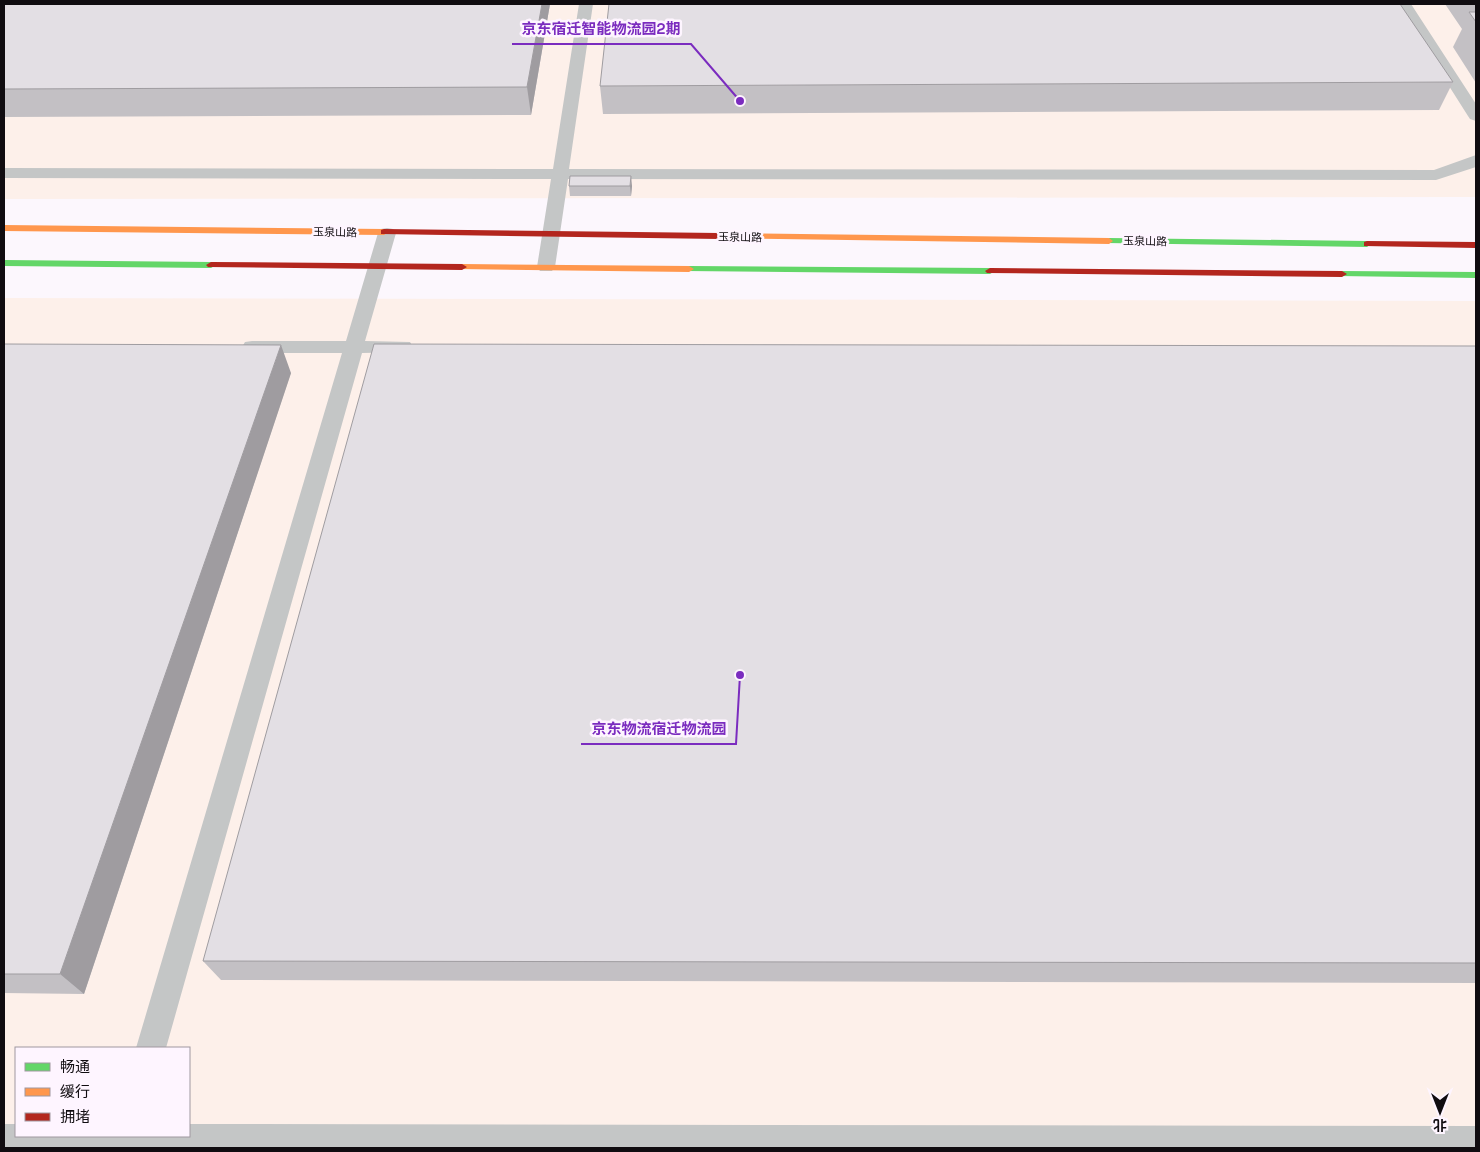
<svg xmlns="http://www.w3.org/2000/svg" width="1480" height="1152" viewBox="0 0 1480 1152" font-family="'Space Grotesk','Noto Sans SC',sans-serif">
  <rect width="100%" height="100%" fill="#fcf7fd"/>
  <!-- industrial -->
  <path fill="#fdf0ea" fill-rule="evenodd" d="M4,4H1476V197L4,199Z
    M4,298L1476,301V1148H4ZM16,1048H189V1136H16Z"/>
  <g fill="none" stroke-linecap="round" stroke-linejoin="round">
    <!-- lane -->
    <path fill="#c4c6c6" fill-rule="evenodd" d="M579,4H593L569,169L1434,170L1476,155V167L1436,180L568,179L555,267L552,271H540L537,267L551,179L4,178V168L553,169Z
      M1397,4H1411L1476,104V121L1470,119L1468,116Z
      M387,228L393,229L396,233L365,341L410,342L413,347L410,352L362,353L166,1048H136L342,353H252L245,352L242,347L245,342L252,341H346L378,233L381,229Z
      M4,1124H16V1136H189V1124L1476,1126V1148H4Z"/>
    <!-- fast -->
    <path fill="#63d668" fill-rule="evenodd" d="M1109,238L1367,241L1371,244L1367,247L1106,243V239Z
      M4,260L211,262L216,265L211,268L4,266Z
      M689,266L990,268L995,271L990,274L686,271L684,269Z
      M1342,271L1476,272V278L1339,276V272Z"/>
    <!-- slow -->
    <path fill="#ff974d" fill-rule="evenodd" d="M4,225L384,229L388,232L384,235L4,231Z
      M719,233L1109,238L1113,241L1109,244L716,238V234Z
      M462,264L689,266L694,269L689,272L459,269V265Z"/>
    <!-- jam -->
    <path fill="#b3261e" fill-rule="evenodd" d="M384,229L719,233L723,236L719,239L381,234V230Z
      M1367,241L1476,242V248L1364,246V242Z
      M211,262L462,264L467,267L462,270L208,267L206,265Z
      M990,268L1342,271L1347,274L1342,277L987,273L985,271Z"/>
  </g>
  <!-- wall -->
  <path fill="#c3c0c4" d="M4,4H550L531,115L4,117Z
    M1445,4H1476V83L1453,47L1462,29Z
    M1453,82L1439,110L603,114L600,86Z
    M569,186H632L631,196H570Z
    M4,344L291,373L84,994L4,993Z
    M1476,347V983L221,980L203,961Z"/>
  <!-- shaded-wall -->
  <path fill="#9f9ca0" d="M542,4H550L531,115L527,87Z
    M631,176L632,186L631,196L630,186Z
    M281,345L291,373L84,994L60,974Z"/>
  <!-- building -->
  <path fill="#e3dfe4" stroke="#9f9ca0" d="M4,4H542L527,87L4,89Z
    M609,4H1400L1453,82L600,86Z
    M1469,12H1476V22Z
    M570,176H631L630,186H569Z
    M4,344L281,345L60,974H4Z
    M374,344L1476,346V963L203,961Z"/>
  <g text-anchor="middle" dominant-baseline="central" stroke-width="5" stroke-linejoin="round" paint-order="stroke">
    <!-- far-street labels -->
    <g font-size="11" fill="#100c10" stroke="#fef5ff">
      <text transform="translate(335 232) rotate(1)">玉泉山路</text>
      <text transform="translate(740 237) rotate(1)">玉泉山路</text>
      <text transform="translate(1145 241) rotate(1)">玉泉山路</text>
    </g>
  </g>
  <!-- callouts -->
  <path fill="none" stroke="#7b2cbf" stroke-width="2" d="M740 101L691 44H512M740 675L736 744H581"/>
  <g fill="#7b2cbf" stroke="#fef5ff" stroke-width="2">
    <circle cx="740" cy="101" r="5"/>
    <circle cx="740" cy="675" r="5"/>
  </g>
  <g font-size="15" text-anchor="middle" font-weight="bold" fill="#7b2cbf" stroke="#fef5ff" stroke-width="5" stroke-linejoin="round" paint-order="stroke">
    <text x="601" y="34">京东宿迁智能物流园2期</text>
    <text x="659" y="734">京东物流宿迁物流园</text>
  </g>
  <!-- border -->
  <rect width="1480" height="1152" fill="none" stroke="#100c10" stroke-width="10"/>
  <!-- legend -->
  <rect x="15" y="1047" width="175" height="90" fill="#fef5ff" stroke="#9f989f"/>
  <rect x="25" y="1063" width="25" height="8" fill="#63d668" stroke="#9f989f"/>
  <text x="60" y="1072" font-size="15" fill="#100c10">畅通</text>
  <rect x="25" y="1088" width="25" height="8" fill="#ff974d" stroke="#9f989f"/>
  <text x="60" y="1097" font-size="15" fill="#100c10">缓行</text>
  <rect x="25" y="1113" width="25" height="8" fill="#b3261e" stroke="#9f989f"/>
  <text x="60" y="1122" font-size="15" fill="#100c10">拥堵</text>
  <!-- north arrow -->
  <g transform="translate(1440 1112) rotate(180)" stroke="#fef5ff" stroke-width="4" paint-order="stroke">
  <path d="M0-4L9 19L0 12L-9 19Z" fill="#100c10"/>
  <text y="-8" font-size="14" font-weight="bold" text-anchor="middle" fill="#100c10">北</text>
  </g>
</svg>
